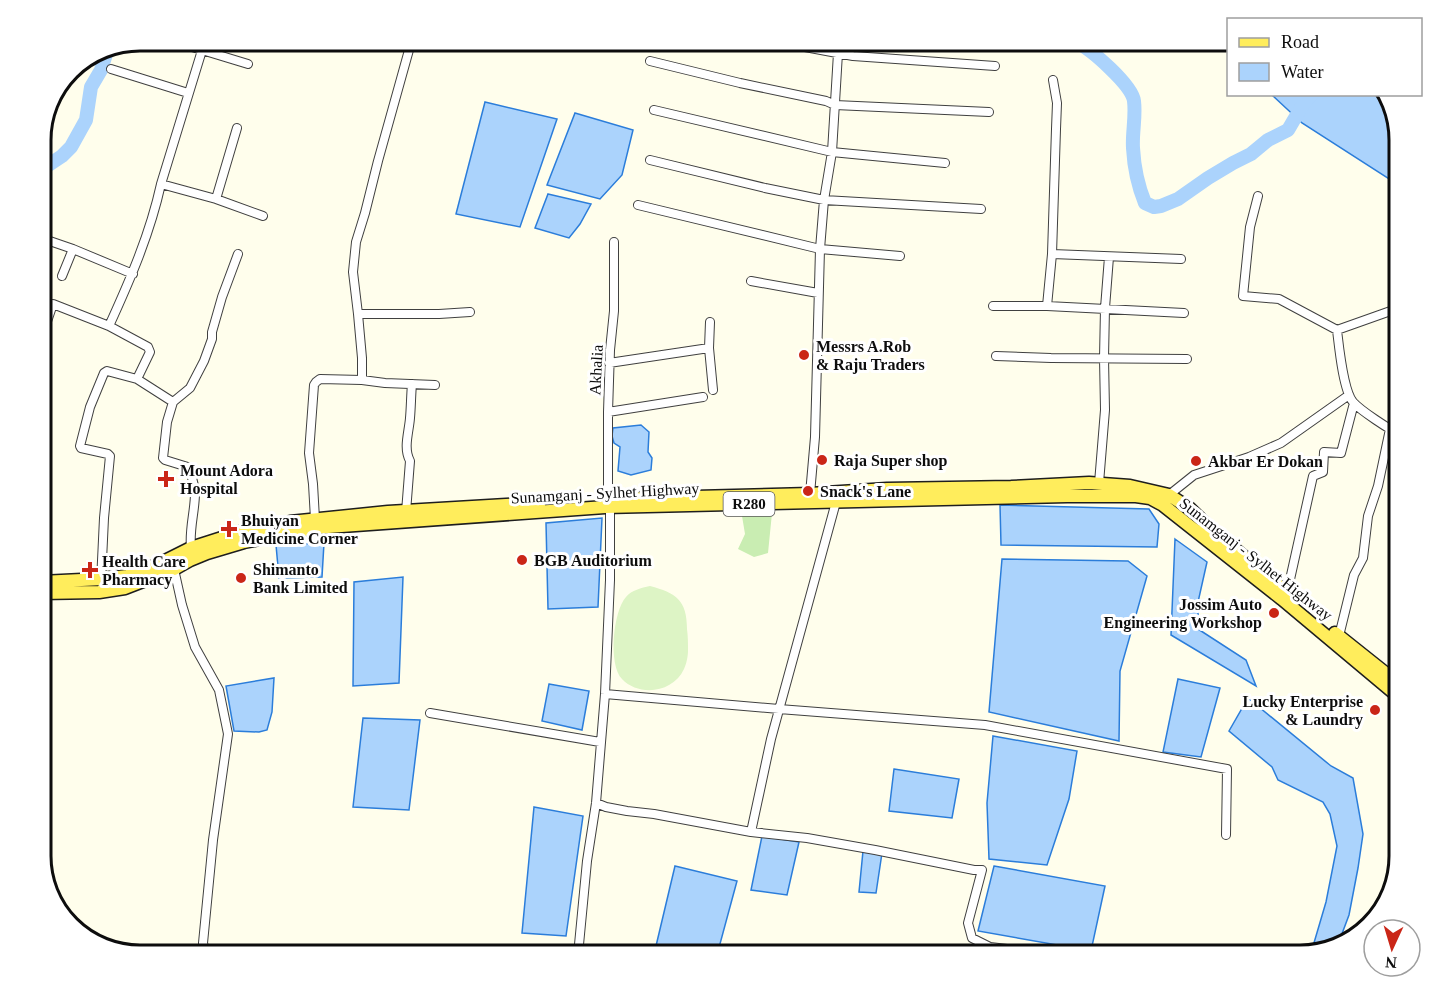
<svg xmlns="http://www.w3.org/2000/svg" width="1440" height="996" viewBox="0 0 1440 996" font-family="Georgia,serif">
  <rect width="100%" height="100%" fill="#fffeec"/>
  <!-- green -->
  <path fill="#c9edb2" d="M763,512L772,513L768,553L754,557L738,549L745,534L742,516Z"/>
  <!-- pitch -->
  <path fill="#ddf4c5" d="M650,586C676,593 687,600 687,629C688,636 688,644 688,651C688,657 686,665 684,669C673,693 639,697 622,679C608,665 613,611 626,597C632,590 641,588 650,586Z"/>
  <!-- water -->
  <path fill="#abd3fc" stroke="#2b7dda" stroke-width="1.5" d="M1272,95H1388L1399,140V188L1391,180L1302,123Z
    M485,102L557,119L520,227L456,214Z
    M575,113L633,130L622,175L600,199L547,185Z
    M548,194L591,204L580,224L569,238L535,228Z
    M641,425L649,432L648,452L652,458L651,470L631,475L618,471L620,447L614,443L612,436L613,428Z
    M1000,505L1149,509L1159,524L1157,547L1001,545Z
    M602,518L598,607L548,609L546,523Z
    M1175,539L1207,562L1198,602V629L1246,660L1256,686L1171,635Z
    M324,543L322,577L279,578L276,545Z
    M1002,559L1128,561L1147,576L1120,671L1119,741L989,712Z
    M403,577L399,683L353,686L354,582Z
    M274,678L272,712L267,730L259,732L234,731L226,686Z
    M1178,679L1220,688L1201,757L1163,752Z
    M549,684L589,691L582,730L542,721Z
    M1248,698L1331,766L1353,778L1363,834L1358,868L1349,915L1337,947L1311,953L1326,902L1337,846L1330,814L1323,802L1278,780L1272,767L1229,731Z
    M363,718L420,720L409,810L353,807Z
    M993,736L1077,751L1069,799L1047,865L989,859L987,803Z
    M894,769L959,779L952,818L889,811Z
    M534,807L583,816L566,936L522,933Z
    M762,836L799,842L787,895L751,890Z
    M863,851L882,853L876,893L859,892Z
    M675,866L737,881L717,955L656,946Z
    M994,866L1105,886L1091,951L978,931Z
    M946,945L985,955H945Z"/>
  <g fill="none" stroke-linecap="round" stroke-linejoin="round">
    <!-- river -->
    <path stroke="#abd3fc" stroke-width="14" d="M1076,42C1091,49 1132,85 1134,101C1136,117 1132,133 1133,148C1134,166 1138,186 1145,203L1154,207L1161,206L1178,199L1208,178L1233,163L1251,154L1268,140L1288,130L1305,101L1312,94
      M41,170L62,156L71,147L86,120L91,87L101,70L108,48"/>
    <!-- street casing -->
    <g stroke="#404040" stroke-width="10">
      <path id="street" d="M789,44L853,56L995,66
        M192,47L248,64
        M650,61L740,83L826,101L835,105L989,112
        M111,69L188,93
        M654,110L832,152L945,163
        M650,160L765,188L824,200L981,209
        M161,184L203,47
        M1258,196L1250,227L1243,296L1279,299L1337,330L1399,308
        M216,199L237,128
        M638,205L820,249L900,256
        M41,238L73,249
        M1052,254C1095,256 1138,257 1181,259
        M62,276L73,249L133,274
        M751,281L818,293
        M993,306H1047L1184,313
        M1047,306L1052,254L1056,129L1057,103L1053,80
        M358,314L353,272L356,242L365,213L378,161L409,50
        M710,322L709,348L713,390
        M1337,330C1339,346 1343,390 1353,402C1361,411 1389,429 1399,434
        M41,339L53,304L109,326C130,280 150,234 161,184L216,199L263,216
        M996,356L1051,358L1187,359
        M609,363L709,348
        M137,379L173,402
        M362,380L385,383L435,385
        M608,412L703,397
        M1099,483L1105,410L1104,358L1105,308L1109,257
        M810,494L815,437L820,249L824,200L832,152L838,53
        M1169,495L1194,475L1249,457L1281,443L1349,395
        M608,499V412L610,350L614,311V242
        M406,512L410,461C403,448 409,432 410,418C411,407 411,395 412,384
        M315,519L313,484L309,453L314,385L316,382L320,379L362,380V358L358,314H439L470,312
        M191,548C189,529 195,511 195,493C195,484 190,477 191,468L165,460L163,458L167,422L173,402L190,388L204,361L212,339V332L222,297L238,254
        M174,569L182,605L195,647L219,690L228,734L213,840L203,943L206,955
        M101,582L104,518L110,456L108,454L81,448L80,446L90,407L104,373L107,371L137,379L150,352L148,347L109,326
        M1287,593L1313,476L1323,472L1324,452L1341,453L1354,403
        M1339,636L1354,575L1363,558L1368,516L1378,486L1390,429
        M605,694L779,709L985,725L1227,769L1226,835
        M430,713L600,742
        M596,803L606,807L627,811L654,814L751,832L807,838L875,850L974,870H982L968,923L972,938L990,947L1040,953L1044,955
        M751,832L771,739L836,502
        M578,955L587,861L596,803L605,694L610,580V506"/>
    </g>
    <!-- primary casing -->
    <g stroke="#1e1e1e" stroke-width="15">
      <path id="primary" d="M616,499L810,494L887,489L1011,487L1089,483L1130,486L1169,495L1189,508L1214,532L1290,595
        M41,582L102,579L127,576L159,564L191,548L244,531L290,522L388,512L539,503
        M41,593L99,592L125,588L174,569L190,560L207,553L244,542L314,528L605,507L1067,496H1136L1150,498L1163,505L1282,599L1399,697
        M1335,633L1399,684"/>
    </g>
    <!-- street -->
    <use href="#street" stroke="#fff" stroke-width="8"/>
    <!-- primary -->
    <use href="#primary" stroke="#ffed5c" stroke-width="12"/>
  </g>
  <!-- markers -->
  <g fill="#ca2617" stroke="#fff" stroke-width="2">
    <circle cx="804" cy="355" r="6"/>
    <circle cx="822" cy="460" r="6"/>
    <circle cx="1196" cy="461" r="6"/>
    <path d="M163 470h6v6h6v6h-6v6h-6v-6h-6v-6h6z"/>
    <circle cx="808" cy="491" r="6"/>
    <path d="M226 520h6v6h6v6h-6v6h-6v-6h-6v-6h6z"/>
    <circle cx="522" cy="560" r="6"/>
    <path d="M87 561h6v6h6v6h-6v6h-6v-6h-6v-6h6z"/>
    <circle cx="241" cy="578" r="6"/>
    <circle cx="1274" cy="613" r="6"/>
    <circle cx="1375" cy="710" r="6"/>
  </g>
  <g text-anchor="middle" dominant-baseline="central" stroke-width="6" stroke-linejoin="round" paint-order="stroke">
    <!-- shield labels -->
    <rect fill="#fff" stroke="#565656" stroke-width="1.5" x="723.5" y="492" width="51" height="24" rx="4.5"/>
    <g font-size="15" font-weight="bold" fill="#0d0d0d">
      <text x="749" y="504">R280</text>
    </g>
    <!-- poi labels -->
    <g font-size="16" font-weight="bold" fill="#0d0d0d" stroke="#fff" text-anchor="start">
      <text x="816" y="346">Messrs A.Rob<tspan x="816" dy="18">&amp; Raju Traders</tspan></text>
      <text x="834" y="460">Raja Super shop</text>
      <text x="1208" y="461">Akbar Er Dokan</text>
      <text x="180" y="470">Mount Adora<tspan x="180" dy="18">Hospital</tspan></text>
      <text x="820" y="491">Snack's Lane</text>
      <text x="241" y="520">Bhuiyan<tspan x="241" dy="18">Medicine Corner</tspan></text>
      <text x="534" y="560">BGB Auditorium</text>
      <text x="102" y="561">Health Care<tspan x="102" dy="18">Pharmacy</tspan></text>
      <text x="253" y="569">Shimanto<tspan x="253" dy="18">Bank Limited</tspan></text>
      <text x="1262" y="604" text-anchor="end">Jossim Auto<tspan x="1262" dy="18">Engineering Workshop</tspan></text>
      <text x="1363" y="701" text-anchor="end">Lucky Enterprise<tspan x="1363" dy="18">&amp; Laundry</tspan></text>
    </g>
    <!-- street labels -->
    <g font-size="16" fill="#0d0d0d" stroke="#fff">
      <text transform="translate(596 370) rotate(-87)">Akhalia</text>
      <text transform="translate(605 493) rotate(-3)">Sunamganj - Sylhet Highway</text>
      <text transform="translate(1256 559) rotate(38)">Sunamganj - Sylhet Highway</text>
    </g>
  </g>
  <!-- crop -->
  <path d="M0 0H1440V996H0ZM140 51H1300A89 89 0 0 1 1389 140V856A89 89 0 0 1 1300 945H140A89 89 0 0 1 51 856V140A89 89 0 0 1 140 51Z" fill="#fff" fill-rule="evenodd"/>
  <path fill="none" stroke="#0d0d0d" stroke-width="3" d="M140 51H1300A89 89 0 0 1 1389 140V856A89 89 0 0 1 1300 945H140A89 89 0 0 1 51 856V140A89 89 0 0 1 140 51Z"/>
  <!-- legend -->
  <rect x="1227" y="18" width="195" height="78" fill="#ffffff" stroke="#9e9e9e" stroke-width="1.5"/>
  <rect x="1239" y="38" width="30" height="9" fill="#ffed5c" stroke="#9e9e9e" stroke-width="1.5"/>
  <text x="1281" y="48" font-size="18" fill="#0d0d0d">Road</text>
  <rect x="1239" y="63" width="30" height="18" fill="#abd3fc" stroke="#9e9e9e" stroke-width="1.5"/>
  <text x="1281" y="78" font-size="18" fill="#0d0d0d">Water</text>
  <!-- north arrow -->
  <g transform="translate(1392 948) rotate(184)"><circle r="28" fill="#ffffff" stroke="#9e9e9e" stroke-width="1.5"/>
  <path d="M0-4.5L10 22L0 15L-10 22Z" fill="#ca2617"/>
  <text y="-9" font-size="16" font-weight="bold" text-anchor="middle" fill="#0d0d0d">N</text>
  </g>
</svg>
